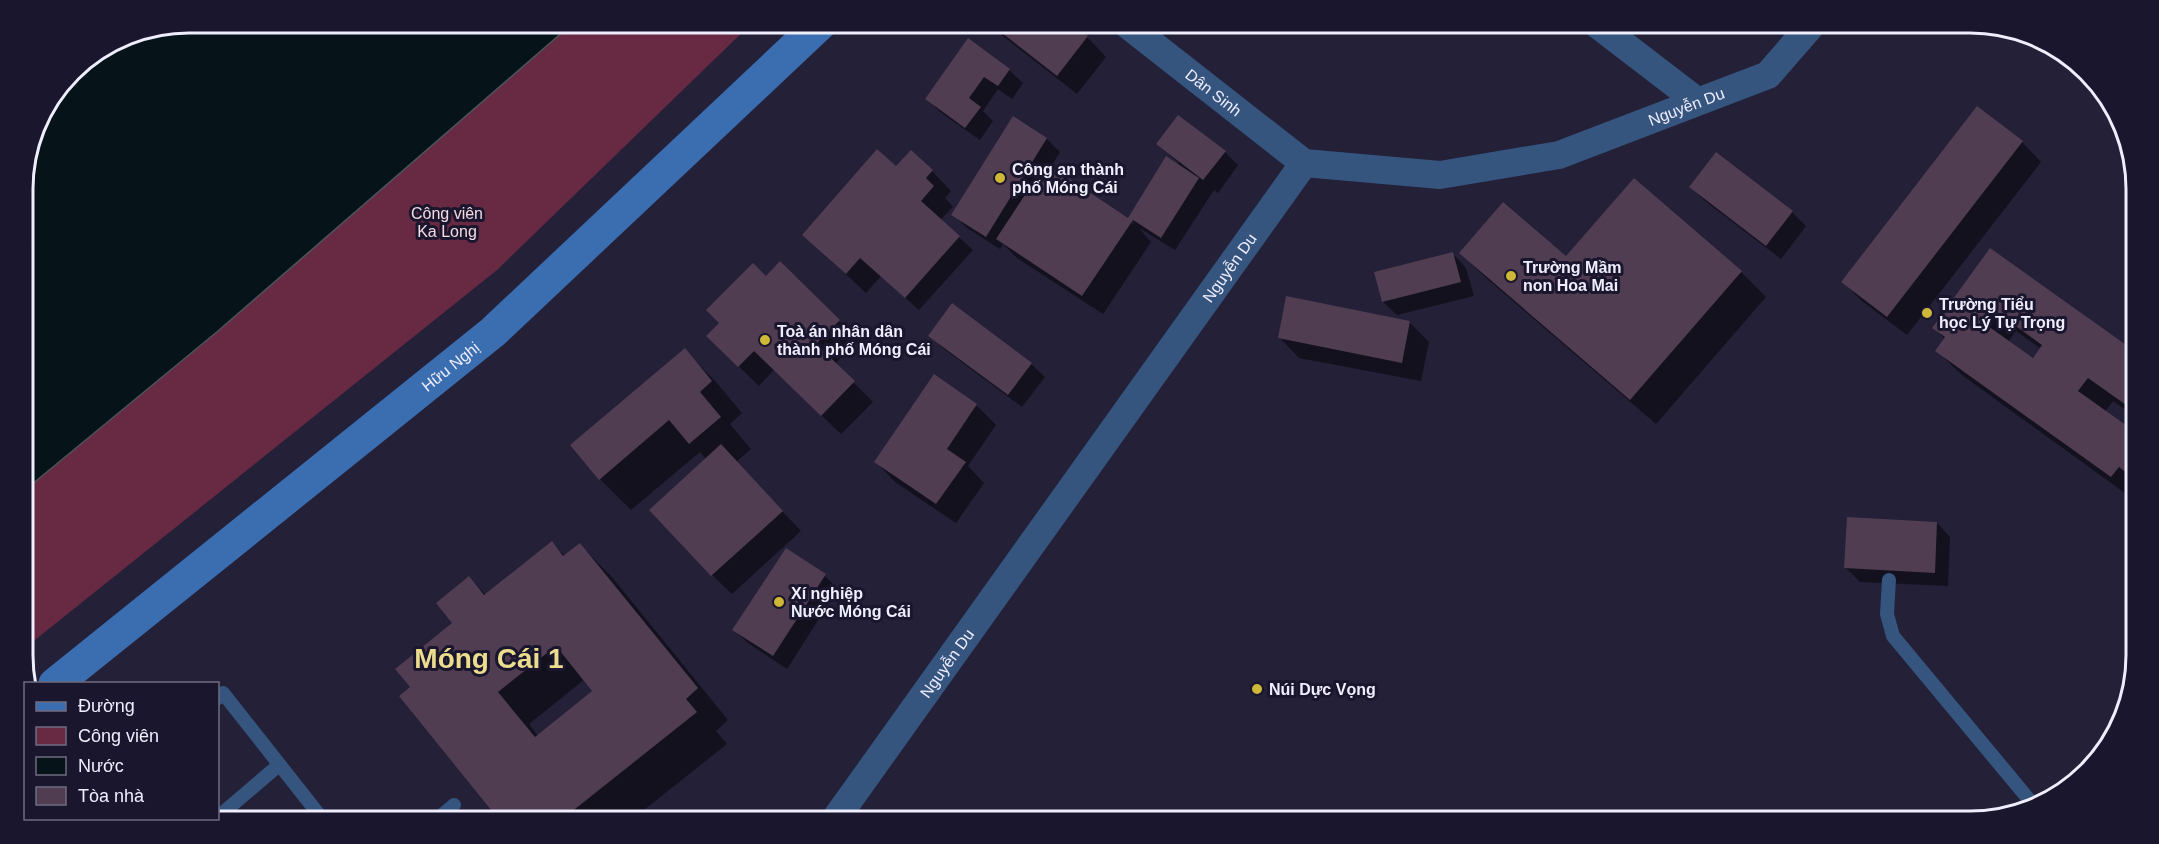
<svg xmlns="http://www.w3.org/2000/svg" width="2159" height="844" viewBox="0 0 2159 844" font-family="Helvetica,sans-serif">
  <rect width="100%" height="100%" fill="#232037"/>
  <!-- green -->
  <path fill="#682943" d="M573,23H752L497,270L25,648V490L218,331Z"/>
  <!-- water -->
  <path fill="#061419" stroke="#4c555e" stroke-width="1.5" d="M189,22L573,23L218,331L25,490L23,177L40,115L79,64L125,35Z"/>
  <!-- shadow -->
  <path fill="#0007" fill-rule="evenodd" d="M985,22H1068L1087,37L1106,57L1077,94Z
    M968,40L1009,70L1023,83L1012,99L998,89L983,111L993,121L980,140L940,112L927,99Z
    M1013,118L1047,139L1060,152L1050,168L1135,225L1130,217L1179,163L1158,144L1225,152L1238,165L1218,193L1214,190L1175,250L1139,228L1151,242L1103,314L1017,258L1003,244L1000,249L967,228L953,214Z
    M2022,142L2041,162L1907,335L1862,301L1843,282Z
    M1717,154L1792,212L1806,226L1781,259L1705,201L1691,187Z
    M896,168L932,171L951,191L945,198L953,207L940,220L973,250L919,310L881,276L866,293L804,235Z
    M1634,180L1741,272L1766,297L1656,424L1485,277L1461,253L1567,258Z
    M1990,250L2136,354V417L2113,401L2105,412L2130,431L2136,423V501L1962,375L1937,351L1945,339L1934,328ZM2016,331L2041,349L2033,360L2008,342Z
    M1453,254L1466,268L1474,296L1397,315L1383,302Z
    M780,263L858,340L835,364L873,402L841,434L774,370L759,386L708,336Z
    M1409,322L1429,342L1421,381L1299,358L1280,338Z
    M930,335L1031,364L1045,377L1022,407L944,349Z
    M685,351L716,382L742,413L730,424L751,449L736,462L801,531L732,594L712,575L706,459L700,452L631,510L600,479Z
    M976,405L996,425L968,466L984,483L956,523L895,482L876,462Z
    M1937,523L1950,537L1948,586L1860,582L1846,568Z
    M552,543L565,556L580,545L611,576L728,720L716,731L727,744L630,821H502L401,696L412,687L454,623L469,578L486,595ZM585,679L594,691L538,736L529,724Z
    M786,550L825,576L838,589L787,669L748,643L734,630Z"/>
  <!-- building -->
  <path fill="#503d52" fill-rule="evenodd" d="M988,22H1070L1088,36L1057,76Z
    M968,38L1010,69L998,86L984,77L969,98L981,107L965,128L925,99Z
    M1977,106L2023,141L1887,317L1841,282Z
    M1178,115L1226,151L1203,180L1156,144Z
    M1013,116L1047,138L986,237L951,215Z
    M877,149L896,166L911,150L933,170L926,178L934,186L921,201L960,236L905,298L860,258L846,274L802,235Z
    M1716,152L1793,211L1766,246L1689,187Z
    M1166,156L1199,178L1161,238L1133,220L1082,296L996,239L1046,163L1128,218Z
    M1634,178L1742,271L1630,400L1459,253L1503,202L1566,256Z
    M1990,248L2136,352V412L2088,378L2078,391L2130,428L2136,420V480L2119,467L2111,477L1935,351L1945,337L1932,328ZM1990,307L2042,345L2033,358L1981,321Z
    M1453,252L1461,282L1382,302L1374,272Z
    M780,261L840,320L816,344L855,381L821,416L754,351L738,367L706,336L719,323L706,310L753,263L766,276Z
    M1286,296L1410,321L1402,363L1278,338Z
    M952,303L1032,363L1008,395L928,336Z
    M685,348L712,381L700,392L721,417L689,444L669,420L599,480L570,445Z
    M934,374L977,404L947,449L966,462L936,504L874,462Z
    M721,444L783,511L711,576L649,510Z
    M1847,517L1937,522L1935,573L1844,568Z
    M552,541L563,556L580,543L698,688L686,699L697,712L560,821H500L399,696L410,687L395,669L452,623L436,603L469,576L484,595ZM556,646L592,691L535,737L498,692Z
    M786,548L826,574L773,656L732,630Z"/>
  <g fill="none" stroke-linecap="round" stroke-linejoin="round">
    <!-- lane -->
    <path stroke="#35547e" stroke-width="14" d="M1889,580L1887,614L1893,636L2031,802
      M218,698L223,693L324,821
      M218,817L279,765
      M435,821L454,805"/>
    <!-- street -->
    <g stroke="#35547e" stroke-width="28">
      <path id="s1" d="M1124,22L1304,163"/>
      <path d="M1594,22L1697,101"/>
      <path id="s2" d="M834,821L1304,163L1440,175L1559,155L1768,75L1814,22"/>
    </g>
    <!-- secondary -->
    <path stroke="#3b6eb1" stroke-width="33" id="s3" d="M55,684L493,332L822,22"/>
  </g>
  <!-- markers -->
  <g fill="#cfb837" stroke="#1a162d" stroke-width="2">
    <circle cx="1000" cy="178" r="6"/>
    <circle cx="1511" cy="276" r="6"/>
    <circle cx="1927" cy="313" r="6"/>
    <circle cx="765" cy="340" r="6"/>
    <circle cx="779" cy="602" r="6"/>
    <circle cx="1257" cy="689" r="6"/>
  </g>
  <g text-anchor="middle" dominant-baseline="central" stroke-width="6" stroke-linejoin="round" paint-order="stroke">
    <!-- street labels -->
    <g font-size="16" fill="#efeefe" stroke="#1a162d">
      <text stroke="none"><textPath href="#s1" startOffset="114">Dân Sinh</textPath></text>
      <text stroke="none"><textPath href="#s2" startOffset="1202">Nguyễn Du</textPath></text>
      <text stroke="none"><textPath href="#s2" startOffset="680">Nguyễn Du</textPath></text>
      <text stroke="none"><textPath href="#s3" startOffset="507">Hữu Nghị</textPath></text>
      <text stroke="none"><textPath href="#s2" startOffset="194">Nguyễn Du</textPath></text>
    </g>
    <!-- poi labels -->
    <g font-size="16" font-weight="bold" fill="#efeefe" stroke="#1a162d" text-anchor="start">
      <text x="1012" y="169">Công an thành<tspan x="1012" dy="18">phố Móng Cái</tspan></text>
      <text x="1523" y="267">Trường Mầm<tspan x="1523" dy="18">non Hoa Mai</tspan></text>
      <text x="1939" y="304">Trường Tiểu<tspan x="1939" dy="18">học Lý Tự Trọng</tspan></text>
      <text x="777" y="331">Toà án nhân dân<tspan x="777" dy="18">thành phố Móng Cái</tspan></text>
      <text x="791" y="593">Xí nghiệp<tspan x="791" dy="18">Nước Móng Cái</tspan></text>
      <text x="1269" y="689">Núi Dực Vọng</text>
    </g>
    <!-- park labels -->
    <g font-size="16" fill="#f3dae2" stroke="#1a162d">
      <text x="447" y="213">Công viên<tspan x="447" dy="18">Ka Long</tspan></text>
    </g>
    <!-- town labels -->
    <g font-size="28" font-weight="bold" fill="#ebdc8e" stroke="#1a162d">
      <text x="489" y="658">Móng Cái 1</text>
    </g>
  </g>
  <!-- crop -->
  <path d="M0 0H2159V844H0ZM189 33H1970A156 156 0 0 1 2126 189V655A156 156 0 0 1 1970 811H189A156 156 0 0 1 33 655V189A156 156 0 0 1 189 33Z" fill="#1a162d" fill-rule="evenodd"/>
  <path fill="none" stroke="#efeefe" stroke-width="3" d="M189 33H1970A156 156 0 0 1 2126 189V655A156 156 0 0 1 1970 811H189A156 156 0 0 1 33 655V189A156 156 0 0 1 189 33Z"/>
  <!-- legend -->
  <rect x="24" y="682" width="195" height="138" fill="#1a162d" stroke="#6f6c81" stroke-width="1.5"/>
  <rect x="36" y="702" width="30" height="9" fill="#3b6eb1" stroke="#6f6c81" stroke-width="1.5"/>
  <text x="78" y="712" font-size="18" fill="#efeefe">Đường</text>
  <rect x="36" y="727" width="30" height="18" fill="#682943" stroke="#6f6c81" stroke-width="1.5"/>
  <text x="78" y="742" font-size="18" fill="#efeefe">Công viên</text>
  <rect x="36" y="757" width="30" height="18" fill="#061419" stroke="#6f6c81" stroke-width="1.5"/>
  <text x="78" y="772" font-size="18" fill="#efeefe">Nước</text>
  <rect x="36" y="787" width="30" height="18" fill="#503d52" stroke="#6f6c81" stroke-width="1.5"/>
  <text x="78" y="802" font-size="18" fill="#efeefe">Tòa nhà</text>
</svg>
